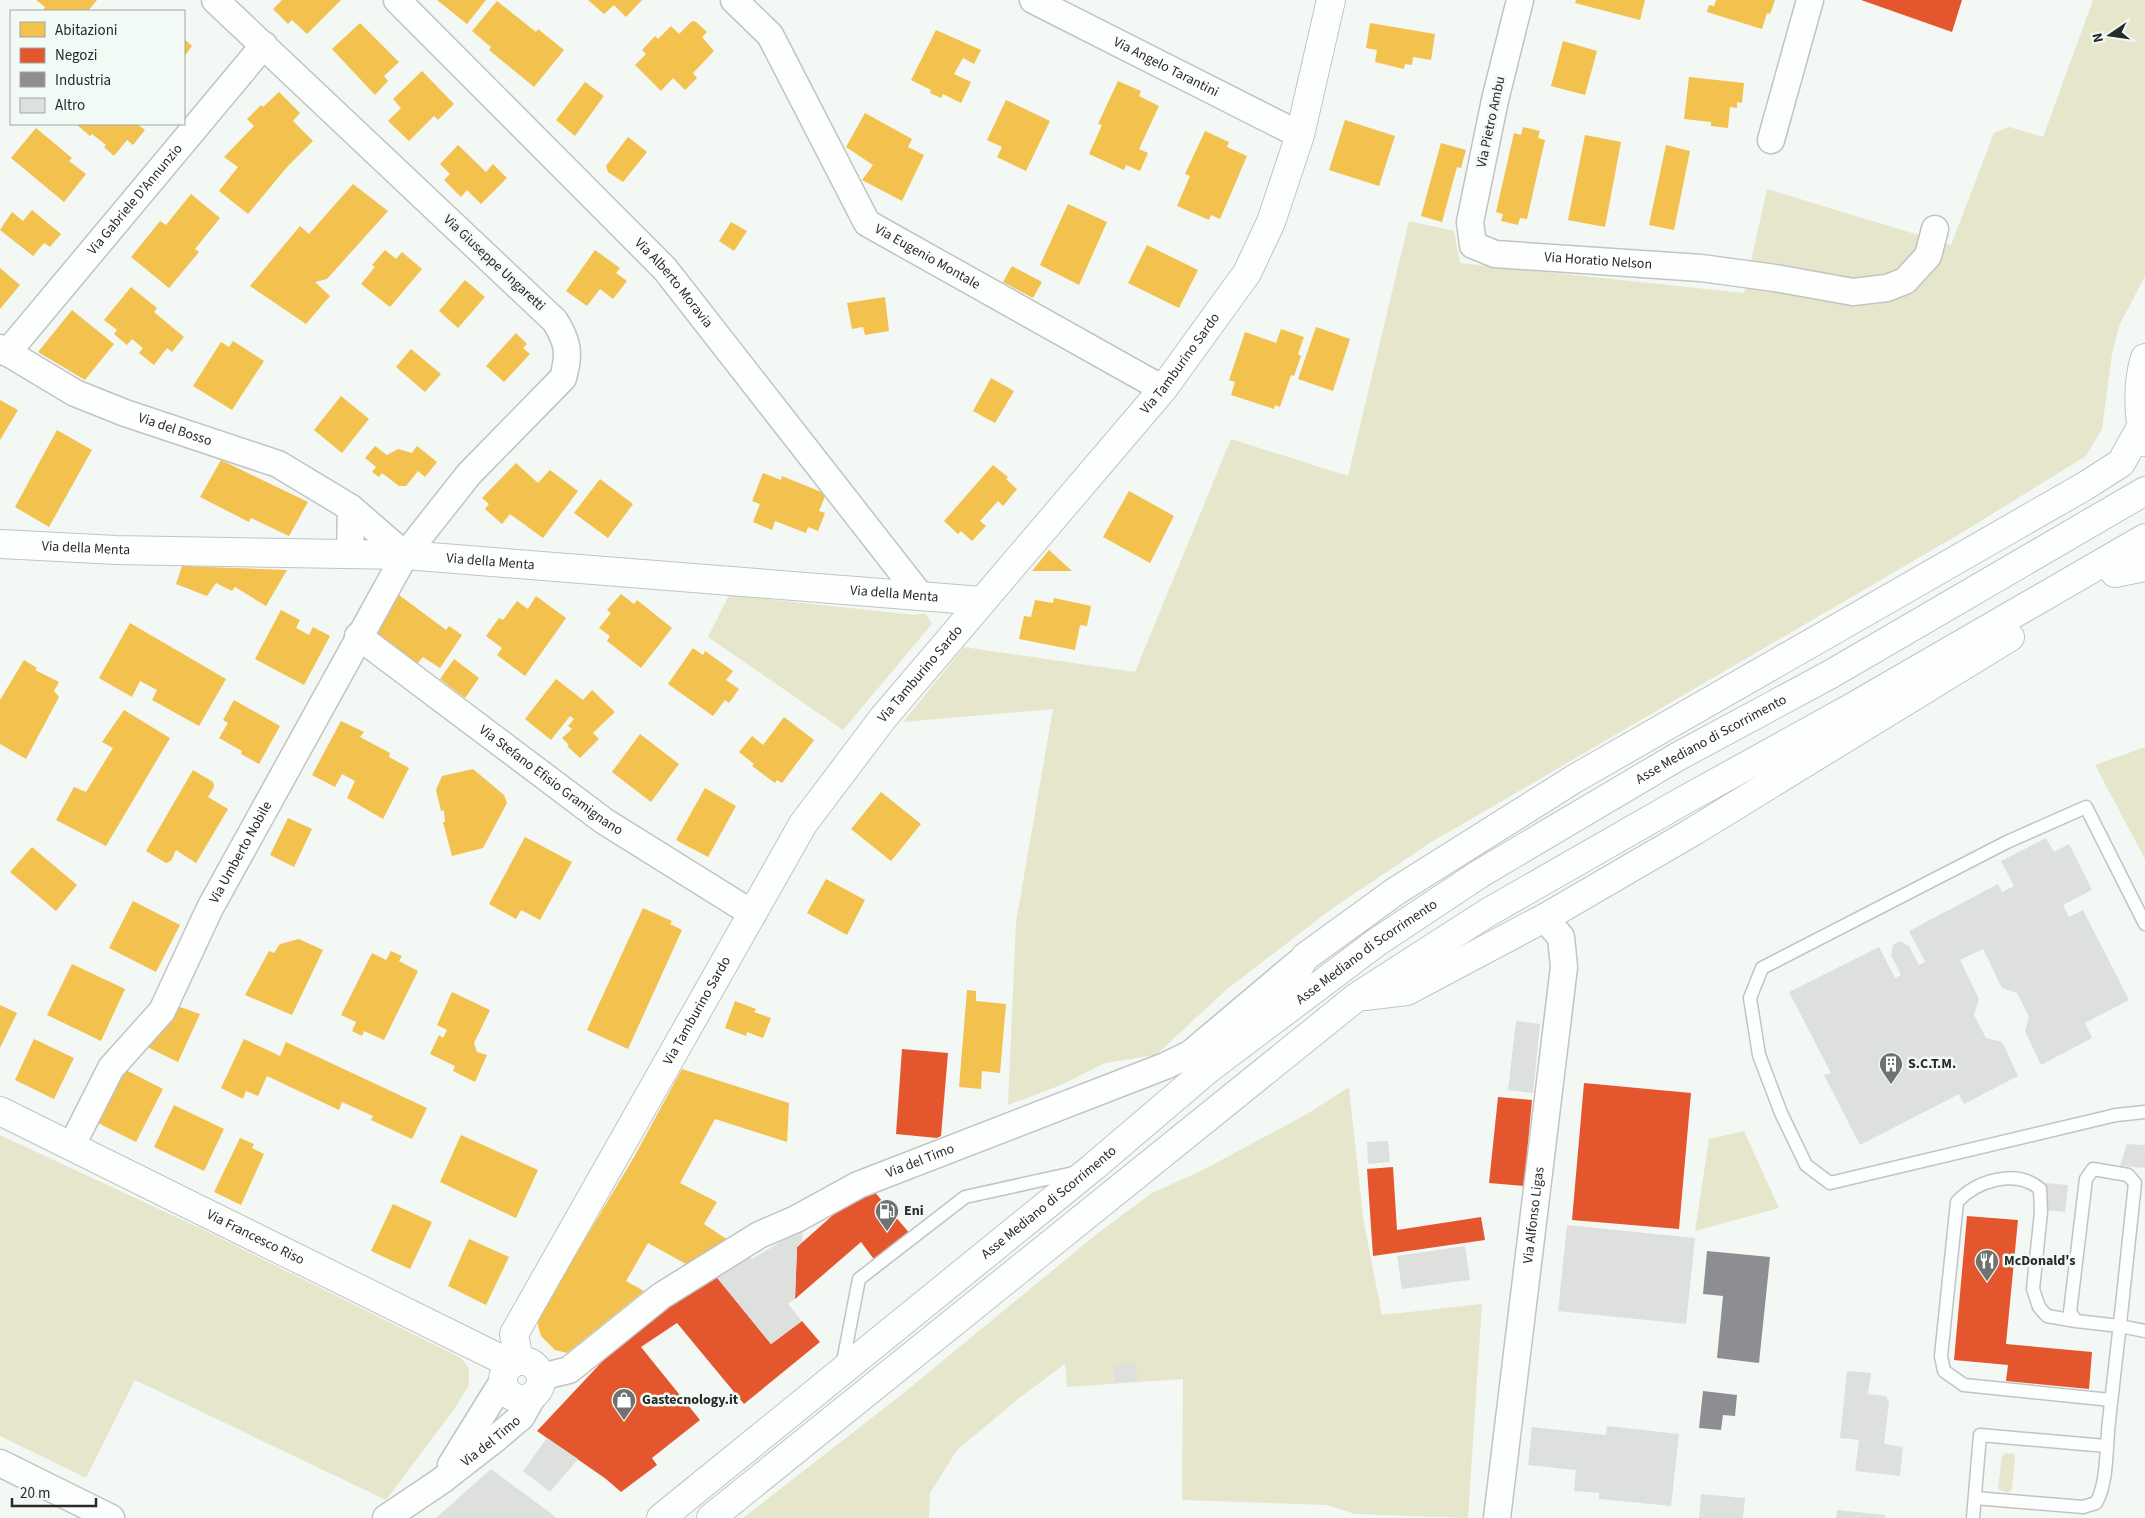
<svg xmlns="http://www.w3.org/2000/svg" width="2145" height="1518" viewBox="0 0 2145 1518" font-family="'Source Sans 3',sans-serif">
  <rect width="100%" height="100%" fill="#f3f8f5"/>
  <!-- green -->
  <path fill="#e5e6cb" d="M2093,0H2145V276L2119,326L2112,354L2102,429L2086,456L1963,532L1430,843L1330,910L1226,990L1156,1055L1105,1063L1061,1085L1008,1105L1016,922L1053,709L903,722L964,647L1135,672L1231,439L1348,476L1409,221L1454,231L1460,263L1744,293L1767,189L1951,245L1994,133L2009,127L2043,137Z
    M729,595L914,615L925,613L932,624L843,730L708,637Z
    M2145,747V859L2095,765Z
    M1349,1087L1363,1218L1382,1315L1482,1304L1468,1518L1355,1514L1327,1505L1182,1500L1183,1379L1067,1387L1065,1364L1023,1395L957,1450L930,1493L929,1518H743L900,1396L1098,1233L1152,1193L1203,1170L1307,1114Z
    M1744,1131L1779,1208L1695,1231L1709,1139Z
    M0,1135L204,1230L461,1358L469,1368V1385L455,1408L386,1500L135,1380L86,1478L0,1436Z
    M2006,1453L2014,1454L2015,1459L2012,1490L2007,1493L1998,1489L2002,1456Z"/>
  <!-- homes -->
  <path fill="#f2c14e" d="M36,0H97L88,11H45L43,10L45,7Z
    M282,0H341L307,34L292,20L288,24L273,9Z
    M437,0H486L467,24Z
    M588,0H642L626,17L614,5L604,14Z
    M1576,0H1645L1640,20L1575,3Z
    M1716,0H1775L1770,14L1767,13L1762,29L1707,12L1709,5L1714,6Z
    M497,1L536,32L538,29L564,50L534,87L489,50L491,47L472,31Z
    M692,21L696,22L707,32L702,37L714,51L693,73L697,78L685,90L673,78L661,91L635,65L646,54L642,50L655,36L658,39L671,26L679,34Z
    M360,23L399,62L384,76L388,81L375,95L332,49Z
    M1370,23L1435,34L1431,60L1413,57L1412,65L1405,64L1404,69L1375,62L1377,50L1366,48Z
    M936,30L981,50L974,64L963,58L954,74L971,82L961,103L943,94L941,98L930,93L931,90L911,80Z
    M184,39L192,46L184,57Z
    M1563,41L1597,51L1585,95L1551,86Z
    M422,71L454,104L438,120L434,116L409,141L388,121L401,108L393,99Z
    M1689,77L1744,83L1742,103L1737,102V108L1730,107L1728,128L1711,126V122L1684,119Z
    M1118,81L1141,91L1139,96L1159,106L1139,149L1148,153L1140,171L1126,165L1124,170L1089,154L1102,125L1098,124Z
    M585,82L604,96L575,136L556,120Z
    M279,92L300,113L293,121L313,141L287,167L248,214L219,191L238,167L224,157L254,126L247,119L261,105L263,107Z
    M1006,100L1050,121L1026,171L997,157L1002,147L987,140Z
    M865,113L912,139L908,147L924,155L902,201L862,180L873,165L846,147Z
    M1345,120L1395,136L1379,186L1329,170Z
    M78,124H137L145,130L133,145L127,140L114,156L104,147L106,145L92,134L90,136L77,125Z
    M1523,127L1540,131L1538,138L1545,140L1527,219L1520,218L1518,225L1501,221L1503,214L1496,212L1514,133L1521,135Z
    M36,128L72,158L69,161L86,174L64,202L11,158Z
    M1205,131L1229,142L1227,147L1247,156L1220,219L1211,215L1209,220L1177,206L1190,176L1185,174Z
    M1585,135L1621,142L1605,227L1568,220Z
    M628,137L647,152L623,182L608,172L606,166Z
    M1441,143L1466,150L1461,168L1457,167L1442,222L1421,216Z
    M458,145L486,172L493,164L507,178L481,204L467,190L461,197L444,180L450,174L440,164Z
    M1666,145L1690,151L1674,230L1649,225Z
    M353,184L388,211L327,279L315,282L330,296L306,324L250,286L300,226L309,234Z
    M191,194L220,218L195,249L199,252L169,288L131,257L160,221L166,225Z
    M1068,204L1107,222L1079,285L1040,265Z
    M32,210L61,234L50,247L44,243L33,256L0,230L12,212L23,221Z
    M731,222L747,231L734,251L719,241Z
    M1147,245L1198,270L1179,308L1128,283Z
    M385,250L396,259L402,252L422,269L390,307L361,284L375,267L372,265Z
    M595,250L620,268L616,273L627,281L613,299L600,289L587,306L566,291Z
    M1012,266L1042,282L1033,298L1003,282Z
    M0,268L20,285L0,309Z
    M465,280L485,297L458,328L439,311Z
    M131,287L157,308L154,312L184,337L172,352L167,348L154,365L139,353L143,348L132,339L127,345L114,334L117,330L104,320Z
    M885,297L889,331L865,335L863,327L852,329L847,303Z
    M72,310L114,344L85,380L38,352Z
    M1316,327L1350,339L1333,391L1298,379Z
    M1281,329L1304,337L1298,354L1301,356L1294,376L1291,375L1280,407L1275,405L1274,409L1231,395L1235,382L1229,380L1245,332L1276,343Z
    M516,333L527,344L523,348L530,354L504,382L486,366Z
    M233,341L264,361L232,410L193,386L221,342L229,347Z
    M411,349L441,374L425,392L396,367Z
    M991,378L1014,391L995,423L973,411Z
    M341,396L369,419L342,453L314,430Z
    M0,400L18,410L0,440Z
    M57,430L92,450L49,527L15,507Z
    M375,446L387,455L398,449L412,453L417,446L437,462L425,477L418,471L406,486H399L382,473L379,477L372,472L376,467L365,458Z
    M221,460L308,502L289,536L251,518L249,522L200,497Z
    M516,463L538,483L550,470L578,491L543,538L510,514L502,524L485,509L489,504L482,498Z
    M993,465L1008,477L1006,479L1017,489L1003,506L998,501L980,521L986,526L972,541L961,531L958,534L944,521Z
    M763,473L781,480L782,476L826,494L819,511L825,513L818,531L808,527L806,533L775,521L772,530L753,522L760,504L752,501Z
    M600,479L633,504L608,538L574,513Z
    M1129,491L1174,516L1150,563L1103,537Z
    M1049,550L1072,571H1032Z
    M182,566L287,570L266,606L235,587L232,591L216,583L207,596L176,584Z
    M395,592L446,630L449,626L462,635L440,668L423,657L417,664L372,630Z
    M621,594L634,604L637,600L672,628L641,668L607,641L610,636L599,628L611,613L607,610Z
    M536,596L566,618L525,676L497,655L502,648L486,636L499,618L503,620L517,601L528,609Z
    M1054,598L1091,606L1087,626L1080,625L1075,650L1019,639L1024,616L1031,617L1035,600L1053,603Z
    M281,610L300,620L296,628L309,635L313,627L330,636L304,685L255,659Z
    M130,623L226,679L199,726L152,700L157,690L140,681L132,697L99,678Z
    M693,648L703,655L705,651L733,671L726,680L739,689L729,703L725,700L713,716L668,684Z
    M454,659L479,678L465,698L440,679Z
    M24,660L37,668L35,670L59,682L54,691L59,697L26,759L0,744V700Z
    M556,679L583,700L592,690L615,712L593,733L599,739L580,758L567,746L569,745L562,738L572,729L568,726L574,719L570,716L551,740L525,719Z
    M234,700L280,726L259,764L241,754L242,751L219,738L228,723L223,720Z
    M124,710L170,738L106,846L56,820L74,787L86,792L113,748L102,742Z
    M784,717L814,740L782,783L777,780L775,783L752,766L754,764L739,752L752,736L763,745Z
    M341,721L364,732L360,737L390,753L389,757L409,768L383,819L347,798L355,781L342,774L335,787L312,775Z
    M640,734L679,764L651,802L612,772Z
    M473,769L504,795L507,803L483,848L452,856L443,822H445L444,810L441,811L436,790L442,776Z
    M193,770L213,782L214,787L208,797L228,809L196,863L176,850L171,861L166,863L146,851Z
    M705,788L736,806L708,857L676,840Z
    M881,792L921,824L891,861L851,829Z
    M288,818L312,829L294,867L270,855Z
    M525,837L572,862L540,920L521,910L516,919L489,904Z
    M32,847L77,885L56,911L10,872Z
    M826,879L865,900L847,935L807,913Z
    M133,901L180,925L156,972L109,948Z
    M643,908L672,921L670,924L682,930L628,1049L587,1030Z
    M299,939L323,950L292,1015L245,995L269,951L274,953L280,944Z
    M391,951L402,956L399,961L418,971L384,1040L364,1031L362,1036L352,1031L356,1022L341,1015L372,953L386,960Z
    M72,964L125,989L101,1041L47,1015Z
    M967,990L976,991V1001L1006,1004L1000,1073L982,1071L981,1089L959,1087Z
    M452,992L490,1010L474,1043L477,1052L487,1055L475,1082L453,1071L455,1066L430,1054L439,1035L443,1038L447,1030L437,1025Z
    M735,1001L756,1009L754,1012L771,1018L763,1038L747,1032L746,1036L725,1028Z
    M0,1005L17,1013L0,1048Z
    M177,1006L200,1014L178,1062L145,1046Z
    M34,1039L74,1058L54,1099L15,1080Z
    M244,1039L280,1056L286,1042L427,1108L412,1139L371,1120L373,1116L342,1102L339,1110L267,1076L258,1096L246,1091L243,1099L221,1088Z
    M122,1068L163,1089L136,1142L96,1122Z
    M682,1069L789,1103L787,1142L715,1119L680,1183L717,1202L704,1224L728,1240L686,1264L648,1243L626,1281L644,1291L567,1353L555,1350L541,1336L538,1326V1318L634,1157Z
    M174,1105L224,1129L204,1171L154,1147Z
    M461,1135L538,1170L516,1218L440,1182Z
    M240,1138L254,1144L252,1148L264,1154L241,1205L214,1192Z
    M393,1204L432,1222L410,1269L371,1251Z
    M469,1239L509,1257L486,1305L448,1286Z"/>
  <!-- shops -->
  <path fill="#e4572e" d="M1861,0H1962L1952,32Z
    M902,1049L948,1053L941,1136L937,1138L896,1134Z
    M1584,1083L1691,1093L1679,1229L1572,1220Z
    M1498,1097L1532,1100L1524,1186L1489,1183Z
    M1393,1167L1397,1230L1481,1217L1485,1240L1373,1256L1367,1169Z
    M868,1184L916,1241L882,1270L861,1242L795,1299L797,1247Z
    M1967,1216L2018,1220L2006,1344L2092,1352L2089,1389L2006,1381L2008,1365L1954,1360Z
    M710,1269L771,1344L802,1321L820,1342L744,1404L677,1323L641,1347L700,1420L652,1458L657,1465L621,1492L606,1479L537,1431L629,1333L696,1289Z"/>
  <!-- industry -->
  <path fill="#8d8d92" d="M1707,1251L1770,1257L1759,1363L1717,1358L1723,1296L1703,1294Z
    M1703,1391L1737,1395L1735,1416L1723,1415L1721,1430L1699,1428Z"/>
  <!-- building -->
  <path fill="#dee0de" d="M2046,838L2054,852L2069,844L2092,890L2063,905L2069,917L2083,910L2129,1000L2085,1023L2092,1038L2041,1065L2025,1031L2029,1017L2017,993L2002,988L1983,949L1960,960L1979,999L1974,1015L1986,1038L2002,1042L2018,1076L1964,1104L1959,1094L1860,1145L1824,1075L1831,1073L1789,992L1879,947L1895,978L1901,975L1891,955L1893,945L1900,941L1909,946L1919,965L1925,962L1909,931L1998,884L2002,892L2014,886L2001,861Z
    M1516,1021L1540,1024L1533,1093L1508,1090Z
    M1388,1141L1390,1162L1368,1164L1367,1142Z
    M2127,1144L2145,1145V1168L2120,1166Z
    M2046,1183L2068,1185L2065,1212L2044,1210Z
    M1567,1225L1695,1238L1686,1324L1558,1311Z
    M803,1228L802,1242L797,1247L795,1299L788,1304L802,1321L771,1344L710,1269L743,1247L752,1259Z
    M1465,1246L1470,1280L1402,1289L1397,1256Z
    M1135,1363L1137,1381L1115,1383L1113,1365Z
    M1847,1371L1871,1373L1868,1394L1886,1396L1889,1402L1884,1444L1903,1447L1900,1476L1855,1471L1859,1440L1840,1438Z
    M1607,1426L1679,1434L1671,1506L1599,1499V1493L1574,1491L1576,1470L1528,1465L1532,1427L1606,1435Z
    M547,1438L578,1459L550,1492L523,1471Z
    M491,1469L557,1518H436Z
    M1701,1494L1745,1498L1743,1518H1699Z
    M1837,1510L1885,1515V1518H1836Z"/>
  <g fill="none" stroke-linecap="round" stroke-linejoin="round">
    <!-- lane casing -->
    <g stroke="#c1c4c2" stroke-width="15">
      <path id="lane" d="M2145,924L2086,807L2007,842L1762,968L1750,998L1759,1055L1781,1113L1806,1165L1830,1183L2116,1115L2145,1112
        M2076,1321L2047,1316L2039,1307L2033,1289L2041,1212L2040,1189C2016,1168 1976,1181 1957,1202L1941,1356L1944,1371L1964,1385L2111,1400
        M842,1367L859,1279L965,1197L1078,1172
        M1975,1498L2083,1507L2096,1503C2108,1483 2106,1445 2109,1421C2118,1342 2127,1262 2135,1183L2128,1175L2093,1169L2086,1179L2070,1312L2076,1321L2120,1326L2145,1331
        M1973,1518L1980,1435L2106,1446"/>
    </g>
    <!-- street casing -->
    <g stroke="#c1c4c2" stroke-width="29">
      <g id="street">
        <path id="s1" d="M397,0L665,269L919,594"/>
        <path id="s2" d="M734,0L770,35L867,223L1163,389"/>
        <path id="s3" d="M1033,0L1300,135"/>
        <path id="s4" d="M1520,0L1495,100L1470,222L1473,245L1495,254L1701,268L1775,278L1853,292L1887,288L1905,281L1928,256L1935,229"/>
        <path d="M1771,140L1810,0"/>
        <path id="s5" d="M0,348L75,393L125,413L278,464L351,508L405,555"/>
        <path id="s6" d="M7,353L264,45"/>
        <path d="M350,554L351,508"/>
        <path id="s7" d="M358,636L604,821L753,914"/>
        <path id="s8" d="M72,1145L111,1068L162,1011L210,908L405,555L469,474L563,378C570,353 568,342 555,321L215,0"/>
        <path id="s9" d="M541,1377L569,1370L661,1296L759,1235L796,1219L858,1185L1165,1066L1190,1054L1298,963"/>
        <path d="M0,1463L111,1518"/>
        <path d="M451,1465L503,1381"/>
        <path id="s10" d="M386,1518L441,1481L495,1439L521,1417L533,1396"/>
        <path id="s11" d="M1497,1518L1564,967L1561,937L1552,927L1548,916"/>
      </g>
    </g>
    <!-- secondary casing -->
    <g stroke="#c1c4c2" stroke-width="30">
      <g id="secondary">
        <path d="M2145,358C2137,383 2138,417 2145,442"/>
        <path id="s12" d="M0,544L116,550L405,555L982,601"/>
        <path id="s13" d="M0,1111L511,1364"/>
        <circle cx="522" cy="1380" r="19"/>
        <path id="s14" d="M519,1361L514,1334L803,824L883,718L1163,389L1247,273L1271,222L1300,135L1331,0"/>
      </g>
    </g>
    <!-- highway casing -->
    <g stroke="#c1c4c2" stroke-width="30">
      <g id="highway">
        <path d="M2115,573L2145,567"/>
        <path d="M1365,996L1407,991L1548,916L1694,831L2010,637"/>
        <path d="M1269,1015L1305,957L1396,891L1574,779L2085,486L2121,463L2141,427"/>
        <path id="s15" d="M661,1518L1092,1168L1207,1070L1377,942L1481,873L1677,757L1831,674L2145,491"/>
        <path d="M711,1518L1358,996L1487,913L1681,802L1851,708L2145,538"/>
      </g>
    </g>
    <!-- lane -->
    <use href="#lane" stroke="#fdfefe" stroke-width="12"/>
    <!-- street -->
    <use href="#street" stroke="#fdfefe" stroke-width="26"/>
    <!-- secondary -->
    <use href="#secondary" stroke="#fdfefe" stroke-width="28"/>
    <!-- highway -->
    <use href="#highway" stroke="#fdfefe" stroke-width="28"/>
  </g>
  <!-- icons -->
  <defs>
    <g id="building-pin" transform="scale(1.25)"><path d="M0 17L-7.5 6A9.5 9.5 0 1 1 7.5 6Z" fill="#6f7370" stroke="#f1faf4"/><path d="M-4-6H4V6H1V3H-1V6H-4ZM-2.5-4.3h1.7v1.8h-1.7ZM.8-4.3h1.7v1.8H.8ZM-2.5-1h1.7V.8h-1.7ZM.8-1h1.7V.8H.8Z" fill="#fff"/></g>
    <g id="fuel-pin" transform="scale(1.25)"><path d="M0 17L-7.5 6A9.5 9.5 0 1 1 7.5 6Z" fill="#6f7370" stroke="#f1faf4"/><path d="M-5.5-6h7V0h2V4h1.3V-2.5L3-4.5l.8-.8L6-3V5H2.5V1h-1V6h-7ZM-4.2-4.7v3.2H.2V-4.7Z" fill="#fff"/></g>
    <g id="restaurant-pin" transform="scale(1.25)"><path d="M0 17L-7.5 6A9.5 9.5 0 1 1 7.5 6Z" fill="#6f7370" stroke="#f1faf4"/><path d="M-5-6h1v4h1v-4h1v4h1v-4h1v5L-1.5 .5V6h-2V.5L-5-1ZM5-6V6H3V1.5H1.5Q1.5-4 5-6Z" fill="#fff"/></g>
    <g id="shop-pin" transform="scale(1.25)"><path d="M0 17L-7.5 6A9.5 9.5 0 1 1 7.5 6Z" fill="#6f7370" stroke="#f1faf4"/><path d="M-5-2.5h2.3a2.7 3.5 0 0 1 5.4 0H5L5.5 6h-11ZM-1.5-2.5h3a1.5 2.3 0 0 0-3 0Z" fill="#fff"/></g>
  </defs>
  <g fill-rule="evenodd">
    <use href="#building-pin" x="1891" y="1064"/>
    <use href="#fuel-pin" x="887" y="1211"/>
    <use href="#restaurant-pin" x="1987" y="1261"/>
    <use href="#shop-pin" x="624" y="1400"/>
  </g>
  <g text-anchor="middle" dominant-baseline="central" stroke-width="5" stroke-linejoin="round" paint-order="stroke">
    <!-- street labels -->
    <g font-size="14" fill="#282b29" stroke="#f1faf4">
      <text stroke="none"><textPath href="#s3" startOffset="149">Via Angelo Tarantini</textPath></text>
      <text transform="translate(1491 122) rotate(-78)">Via Pietro Ambu</text>
      <text stroke="none"><textPath href="#s6" startOffset="200">Via Gabriele D'Annunzio</textPath></text>
      <text stroke="none"><textPath href="#s2" startOffset="331">Via Eugenio Montale</textPath></text>
      <text stroke="none"><textPath href="#s4" startOffset="378">Via Horatio Nelson</textPath></text>
      <text transform="translate(494 263) rotate(43)">Via Giuseppe Ungaretti</text>
      <text stroke="none"><textPath href="#s1" startOffset="396">Via Alberto Moravia</textPath></text>
      <text stroke="none"><textPath href="#s14" startOffset="1209">Via Tamburino Sardo</textPath></text>
      <text stroke="none"><textPath href="#s5" startOffset="194">Via del Bosso</textPath></text>
      <text stroke="none"><textPath href="#s12" startOffset="86">Via della Menta</textPath></text>
      <text stroke="none"><textPath href="#s12" startOffset="491">Via della Menta</textPath></text>
      <text stroke="none"><textPath href="#s12" startOffset="896">Via della Menta</textPath></text>
      <text stroke="none"><textPath href="#s14" startOffset="804">Via Tamburino Sardo</textPath></text>
      <text stroke="none"><textPath href="#s15" startOffset="1310">Asse Mediano di Scorrimento</textPath></text>
      <text stroke="none"><textPath href="#s7" startOffset="241">Via Stefano Efisio Gramignano</textPath></text>
      <text stroke="none"><textPath href="#s8" startOffset="340">Via Umberto Nobile</textPath></text>
      <text stroke="none"><textPath href="#s15" startOffset="905">Asse Mediano di Scorrimento</textPath></text>
      <text stroke="none"><textPath href="#s14" startOffset="399">Via Tamburino Sardo</textPath></text>
      <text stroke="none"><textPath href="#s9" startOffset="440">Via del Timo</textPath></text>
      <text stroke="none"><textPath href="#s15" startOffset="500">Asse Mediano di Scorrimento</textPath></text>
      <text stroke="none"><textPath href="#s11" startOffset="305">Via Alfonso Ligas</textPath></text>
      <text stroke="none"><textPath href="#s13" startOffset="285">Via Francesco Riso</textPath></text>
      <text stroke="none"><textPath href="#s10" startOffset="130">Via del Timo</textPath></text>
    </g>
    <!-- poi labels -->
    <g font-size="14" font-weight="bold" fill="#282b29" stroke="#f1faf4" text-anchor="start">
      <text x="1908" y="1064">S.C.T.M.</text>
      <text x="904" y="1211">Eni</text>
      <text x="2004" y="1261">McDonald's</text>
      <text x="642" y="1400">Gastecnology.it</text>
    </g>
  </g>
  <!-- legend -->
  <rect x="10" y="10" width="175" height="115" fill="#f1faf4" stroke="#a1a7a3"/>
  <rect x="20" y="22" width="25" height="15" fill="#f2c14e" stroke="#a1a7a3"/>
  <text x="55" y="35" font-size="15" fill="#282b29">Abitazioni</text>
  <rect x="20" y="48" width="25" height="15" fill="#e4572e" stroke="#a1a7a3"/>
  <text x="55" y="60" font-size="15" fill="#282b29">Negozi</text>
  <rect x="20" y="72" width="25" height="15" fill="#8d8d92" stroke="#a1a7a3"/>
  <text x="55" y="85" font-size="15" fill="#282b29">Industria</text>
  <rect x="20" y="98" width="25" height="15" fill="#dee0de" stroke="#a1a7a3"/>
  <text x="55" y="110" font-size="15" fill="#282b29">Altro</text>
  <!-- north arrow -->
  <g transform="translate(2110 35) rotate(257)" stroke="#f1faf4" stroke-width="4" paint-order="stroke">
  <path d="M0-4L9 19L0 12L-9 19Z" fill="#282b29"/>
  <text y="-8" font-size="14" font-weight="bold" text-anchor="middle" fill="#282b29">N</text>
  </g>
  <!-- scale -->
  <path d="M12 1498v8h84v-8" fill="none" stroke="#282b29" stroke-width="2.5"/>
  <text x="20" y="1498" font-size="15" fill="#282b29" stroke="#f1faf4" stroke-width="4" paint-order="stroke">20 m</text>
</svg>
